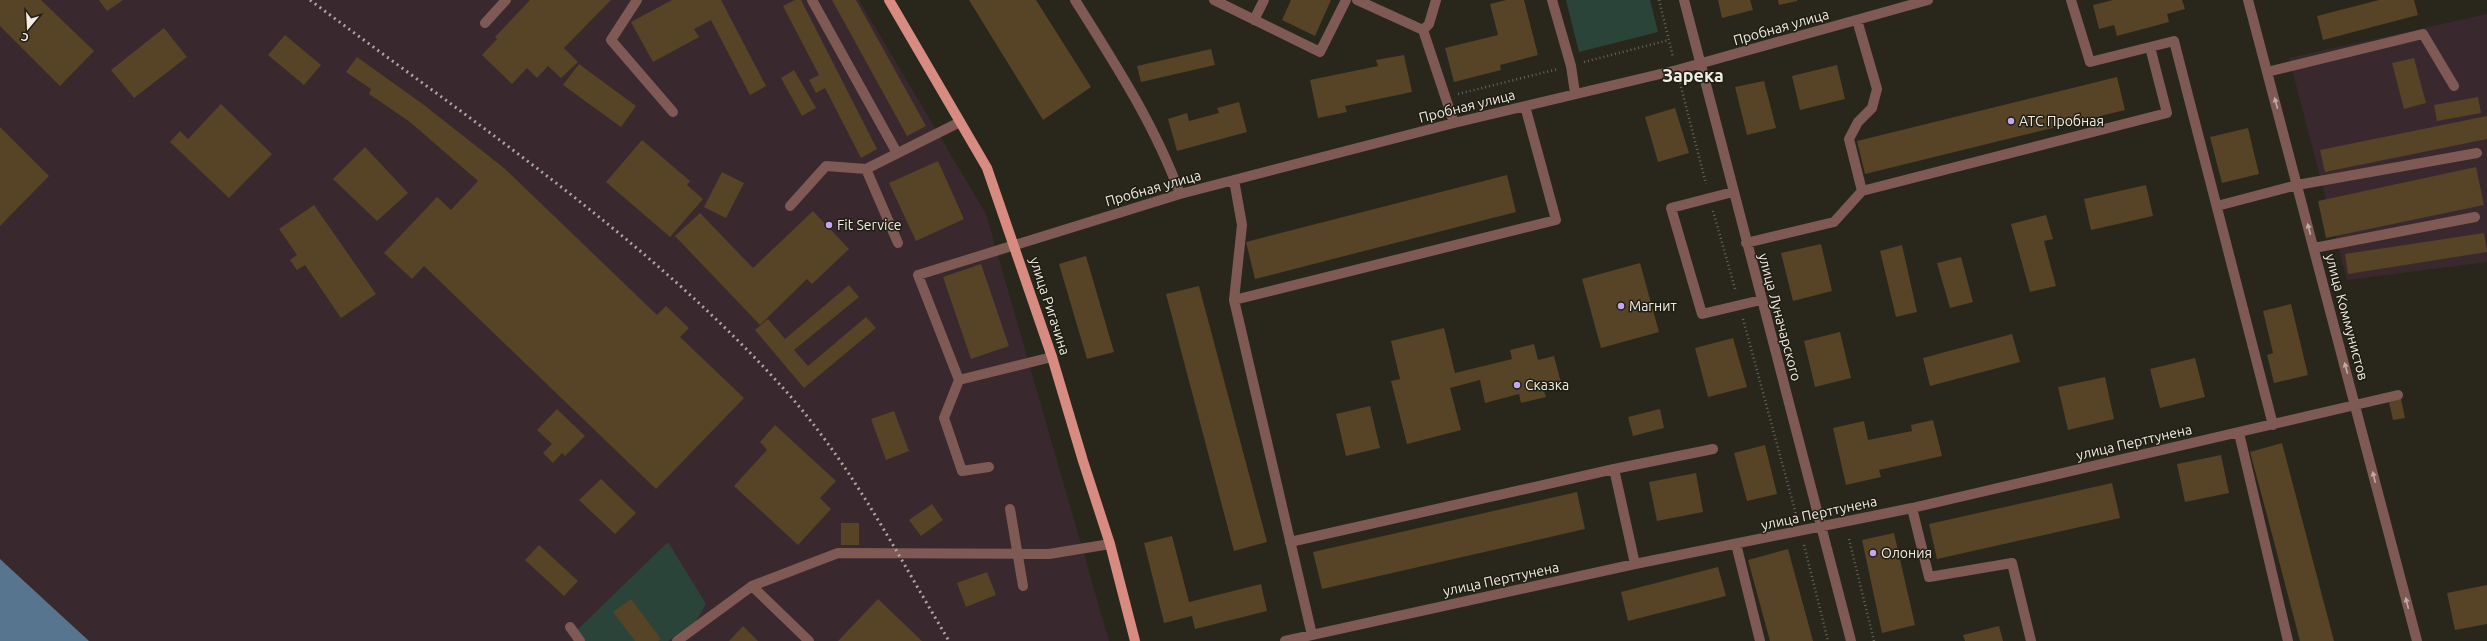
<svg xmlns="http://www.w3.org/2000/svg" width="2487" height="641" viewBox="0 0 2487 641" font-family="Ubuntu,sans-serif">
  <rect width="100%" height="100%" fill="#29271b"/>
  <!-- industrial -->
  <path fill="#3a282f" d="M0,0H859L986,214L1109,641H89L0,559Z
    M2487,14V262L2347,280L2289,58Z"/>
  <!-- green -->
  <path fill="#2b4439" d="M1566,0H1650L1658,32L1579,52Z
    M668,542L706,604L696,621L668,641H573L574,633Z"/>
  <!-- water -->
  <path fill="#58758f" d="M0,559L89,641H0Z"/>
  <!-- building -->
  <path fill="#574325" d="M0,0H41L94,51L60,86L0,26Z
    M99,0H123L107,11Z
    M530,0H611L564,48L578,62L561,78L548,66L537,78L527,68L512,84L482,55L497,39L495,37Z
    M672,0H721L766,86L750,95L711,20L694,29L699,37L653,62L631,22Z
    M795,0H801L877,149L861,158L825,88L816,93L809,80L819,75L783,6Z
    M832,0H856L926,126L907,136Z
    M969,0H1036L1091,87L1043,120Z
    M1291,0H1331L1315,36L1282,20Z
    M1506,0H1524L1538,55L1500,65L1501,70L1454,82L1445,48L1498,35L1490,4Z
    M1718,0H1750L1753,10L1722,18Z
    M1778,0H1797V1L1779,5Z
    M2113,0H2182L2185,9L2167,14L2169,22L2117,36L2114,25L2099,29L2093,5Z
    M2379,0H2414L2418,15L2323,40L2317,16Z
    M164,28L187,57L134,98L111,70Z
    M285,35L321,65L304,85L268,55Z
    M1211,49L1215,65L1141,82L1137,66Z
    M1404,55L1412,92L1345,106L1347,112L1318,118L1310,80L1378,66L1376,60Z
    M357,57L424,105L504,168L657,315L666,306L689,328L680,337L744,398L656,489L424,266L412,279L384,253L437,197L451,210L478,181L410,122L369,94L371,89L346,72Z
    M2414,58L2426,103L2404,109L2392,63Z
    M579,64L636,106L621,127L563,85Z
    M1837,65L1845,99L1800,110L1792,76Z
    M794,70L816,108L802,116L781,78Z
    M2117,77L2125,110L1865,174L1857,141Z
    M1764,81L1776,128L1747,135L1735,87Z
    M2478,97L2481,113L2437,121L2434,105Z
    M1239,102L1247,132L1177,151L1168,119L1187,113L1189,121L1219,113L1217,108Z
    M221,104L272,154L229,198L170,142L180,131L188,139Z
    M1675,108L1689,153L1658,162L1645,117Z
    M2487,116V139L2325,172L2320,150Z
    M0,127L49,176L0,226Z
    M2248,128L2259,174L2222,183L2210,137Z
    M642,140L690,181L687,185L703,199L670,237L606,182Z
    M365,147L408,193L377,221L333,179Z
    M938,161L964,219L916,241L889,183Z
    M2476,167L2484,205L2326,238L2318,201Z
    M722,172L744,183L726,218L704,207Z
    M1507,175L1516,212L1255,279L1246,242Z
    M2146,185L2153,216L2091,230L2084,199Z
    M314,205L376,294L341,318L305,265L297,270L290,260L297,255L279,229Z
    M813,211L849,249L812,284L807,279L760,325L675,236L700,213L753,268Z
    M2046,215L2053,239L2044,241L2056,286L2030,292L2011,224Z
    M2484,233L2487,252L2348,274L2345,254Z
    M1821,244L1832,291L1793,301L1781,253Z
    M1902,245L1917,312L1896,317L1880,251Z
    M1086,256L1114,352L1087,359L1059,264Z
    M1961,257L1973,302L1950,308L1937,263Z
    M1640,263L1659,332L1601,348L1582,279Z
    M981,264L1009,346L971,359L943,277Z
    M849,285L859,297L794,350L808,366L866,317L876,328L804,388L755,330L768,319L785,339Z
    M1199,286L1267,542L1234,551L1166,294Z
    M2291,304L2308,375L2274,383L2267,355L2273,353L2263,311Z
    M1444,328L1455,373L1512,359L1510,350L1534,344L1538,360L1554,356L1561,383L1543,388L1546,397L1521,403L1519,394L1485,403L1480,380L1450,388L1461,430L1407,444L1391,381L1400,379L1391,341Z
    M1840,332L1851,378L1815,387L1804,341Z
    M2012,334L2020,362L1930,386L1923,358Z
    M1733,338L1747,387L1708,397L1695,348Z
    M2195,358L2205,397L2160,408L2150,369Z
    M2105,377L2114,419L2068,430L2058,387Z
    M2401,399L2405,418L2393,420L2389,402Z
    M1370,406L1380,448L1346,456L1336,414Z
    M557,409L585,436L565,456L562,453L553,463L543,453L552,444L537,430Z
    M1660,409L1664,428L1633,436L1628,417Z
    M894,411L909,451L886,460L871,419Z
    M1933,420L1942,456L1879,470L1881,477L1846,485L1833,428L1864,421L1868,440L1912,431L1911,425Z
    M775,425L836,481L820,498L831,509L798,545L734,486L767,450L760,442Z
    M2282,443L2334,641H2300L2268,519L2250,452Z
    M1765,445L1777,494L1747,501L1734,453Z
    M2221,455L2229,493L2185,502L2177,464Z
    M1696,473L1703,512L1657,521L1649,482Z
    M601,479L636,513L615,534L579,500Z
    M2112,483L2120,518L1937,559L1929,524Z
    M1577,492L1585,529L1322,589L1313,552Z
    M932,504L943,520L921,536L909,520Z
    M841,523H859V545H841Z
    M1894,533L1915,625L1882,633L1862,540Z
    M1172,536L1189,602L1261,584L1267,611L1195,629L1192,616L1164,623L1144,543Z
    M539,545L578,581L564,596L525,560Z
    M1788,549L1813,641H1770L1748,560Z
    M1718,567L1726,596L1628,621L1621,592Z
    M987,572L996,595L966,607L957,583Z
    M2487,585V624L2455,630L2447,593Z
    M631,599L661,639L658,641H635L613,612Z
    M878,599L922,641H838Z
    M743,626L758,641H729Z
    M1999,626L2003,641H1965L1963,635Z"/>
  <g fill="none" stroke-linecap="round" stroke-linejoin="round">
    <!-- path -->
    <path stroke="#68665b" stroke-width="2.5" stroke-dasharray="1 3" stroke-linecap="butt" d="M1659,0L1673,57
      M1584,62L1669,40
      M1680,83L1706,184
      M1458,94L1558,69
      M1713,211L1736,292
      M1743,319L1797,518
      M1849,539L1874,641
      M1804,545L1828,641"/>
    <!-- minor -->
    <path stroke="#7f5a54" stroke-width="10" d="M637,0L611,40L673,112
      M812,0L897,153
      M1075,0C1114,62 1155,125 1180,194
      M1214,0L1320,52L1346,0
      M1357,0L1423,30L1454,123
      M1552,0L1571,66L1575,93
      M1684,0L1851,641
      M2071,0L2090,62L2174,41L2273,425
      M2248,0L2417,641
      M1254,20L1264,0
      M1857,20L1877,89L1872,108L1858,122L1849,139L1862,191L2167,113L2150,47
      M485,23L506,0
      M1423,30L1429,24L1436,0
      M2267,72L2423,34L2454,86
      M1234,180L1242,225L1234,300L1312,635
      M1733,192L1671,208L1702,314L1761,300
      M790,206L826,166L866,169
      M2217,206L2297,185L2477,153
      M898,243L866,169L960,122
      M1746,243L1834,222L1862,191
      M2314,248L2475,217
      M1234,300L1556,220L1525,106
      M959,380L1052,357
      M2239,433L2288,641
      M989,467L962,471L944,418L959,380L918,275L1180,194L1454,123L1677,70L1928,0
      M1912,508L1929,577L2012,563L2031,641
      M1010,509L1023,586
      M1290,542L1614,469
      M1736,544L1760,641
      M1635,564L1614,469L1713,449
      M752,586L809,641
      M570,627L580,641
      M677,641L752,586L838,553L1049,554L1110,544
      M1285,641L1635,564L1912,508L2398,395"/>
    <!-- major -->
    <path stroke="#d88c81" stroke-width="10" d="M889,0L987,168L1052,357L1083,461L1110,544L1135,641"/>
    <!-- rail -->
    <path stroke="#aaa8a0" stroke-width="3" stroke-dasharray="2 4" stroke-linecap="butt" d="M310,0C471,121 648,238 783,388C851,463 897,554 949,641"/>
  </g>
  <!-- one-way arrows -->
  <defs><path id="oneway-solid" d="M-6-.8H1V-3.2L6.5 0L1 3.2V.8H-6Z"/></defs>
  <g fill="#bdaba5">
    <use href="#oneway-solid" transform="translate(2276 103) rotate(-105)"/>
    <use href="#oneway-solid" transform="translate(2309 229) rotate(-105)"/>
    <use href="#oneway-solid" transform="translate(2346 368) rotate(-105)"/>
    <use href="#oneway-solid" transform="translate(2374 477) rotate(-104)"/>
    <use href="#oneway-solid" transform="translate(2407 603) rotate(-104)"/>
  </g>
  <!-- markers -->
  <g fill="#c2a7f2" stroke="#201d12" stroke-width="1.5">
    <circle cx="2011" cy="121" r="4"/>
    <circle cx="829" cy="225" r="4"/>
    <circle cx="1621" cy="306" r="4"/>
    <circle cx="1517" cy="385" r="4"/>
    <circle cx="1873" cy="553" r="4"/>
  </g>
  <g text-anchor="middle" dominant-baseline="central" stroke-width="3" stroke-linejoin="round" paint-order="stroke">
    <!-- street labels -->
    <g font-size="14" fill="#f0eee7" stroke="#201d12">
      <text transform="translate(1781 27) rotate(-16)">Пробная улица</text>
      <text transform="translate(1467 106) rotate(-14)">Пробная улица</text>
      <text transform="translate(1153 188) rotate(-16)">Пробная улица</text>
      <text transform="translate(1050 306) rotate(72)">улица Ригачина</text>
      <text transform="translate(1780 317) rotate(75)">улица Луначарского</text>
      <text transform="translate(2347 317) rotate(75)">улица Коммунистов</text>
      <text transform="translate(2134 442) rotate(-13)">улица Перттунена</text>
      <text transform="translate(1819 513) rotate(-12)">улица Перттунена</text>
      <text transform="translate(1501 579) rotate(-12)">улица Перттунена</text>
    </g>
    <!-- poi labels -->
    <g font-size="14" fill="#f0eee7" stroke="#201d12" text-anchor="start">
      <text x="2019" y="121">АТС Пробная</text>
      <text x="837" y="225">Fit Service</text>
      <text x="1629" y="306">Магнит</text>
      <text x="1525" y="385">Сказка</text>
      <text x="1881" y="553">Олония</text>
    </g>
    <!-- district labels -->
    <g font-size="18" font-weight="bold" fill="#f0eee7" stroke="#201d12">
      <text x="1693" y="75">Зарека</text>
    </g>
  </g>
  <!-- north arrow -->
  <g transform="translate(28 28) rotate(198)" stroke="#201d12" stroke-width="3" paint-order="stroke">
  <path d="M0-3L7 15L0 10L-7 15Z" fill="#f0eee7"/>
  <text y="-6" font-size="11" font-weight="bold" text-anchor="middle" fill="#f0eee7">С</text>
  </g>
</svg>
